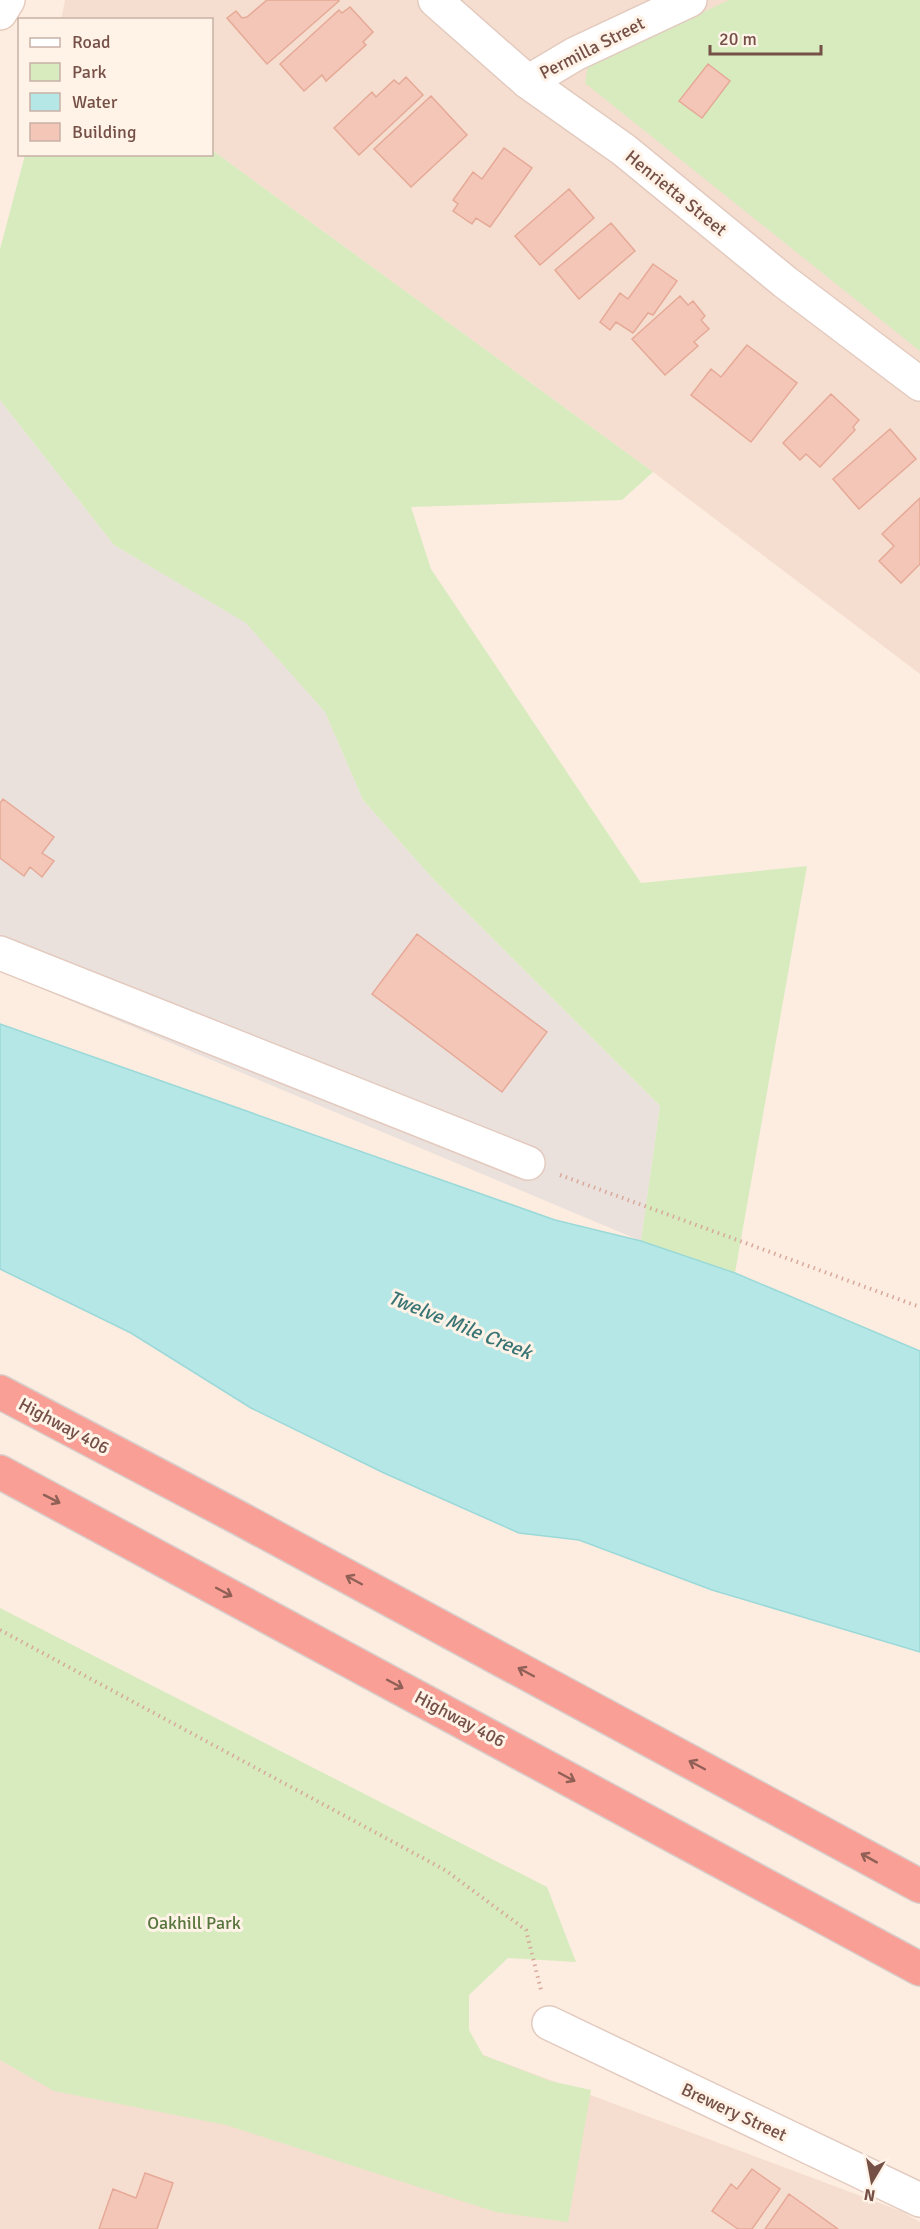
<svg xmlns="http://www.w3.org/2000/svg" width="920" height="2229" viewBox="0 0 920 2229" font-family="Signika,sans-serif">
  <rect width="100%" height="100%" fill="#fdede1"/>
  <!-- residential -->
  <path fill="#f5decf" d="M65,0H920V674L653,472L212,150V20H61Z
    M483,2055L901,2211L920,2222V2229H0V2060L55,2091Z"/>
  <!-- industrial -->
  <path fill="#ebe1dc" d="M0,400L114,545L246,622L325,712L363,800L434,880L660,1106L641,1241L0,971Z"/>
  <!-- green -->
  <path fill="#d7ebbf" d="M729,0H920V351L585,83L588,66Z
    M212,150L653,472L622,500L411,507L431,569L641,883L807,866L735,1273L641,1241L660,1106L434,880L363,800L325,712L246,623L114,545L0,400V249L25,155L212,154Z
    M0,1608L547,1887L576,1962L508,1958L469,1995V2030L483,2055L550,2081L591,2090L568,2222L496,2212L226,2125L54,2091L0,2060Z"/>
  <!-- water -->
  <path fill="#b5e7e6" stroke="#9bd9d9" stroke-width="1.5" d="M0,1024L555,1220L641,1241L735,1273L920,1351V1652L712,1590L579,1540L519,1533L384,1473L251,1408L131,1333L0,1269Z"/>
  <!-- building -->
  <path fill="#f3c6b7" stroke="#e6a997" stroke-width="1.5" d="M267,0H338L339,1L267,64L227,18L236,11L242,18L247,17Z
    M350,7L373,32L363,42L366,45L326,81L322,75L304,91L280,64L339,10L342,13Z
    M708,64L730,81L702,118L679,101Z
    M406,77L423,95L359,155L334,128L372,92L376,97L394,80L399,84Z
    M431,96L467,135L411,187L374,149Z
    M504,148L532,168L490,227L476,218L472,224L453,211L458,204L453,200L473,172L482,179Z
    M569,189L594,218L540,265L515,236Z
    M611,223L635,251L579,299L555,270Z
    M653,264L677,281L653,315L648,313L633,333L616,322L610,330L600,322L620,293L628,299Z
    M680,296L688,305L693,301L705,316L701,320L709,329L694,342L698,346L665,375L632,339Z
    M747,345L797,383L751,442L691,395L711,369L721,377Z
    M831,394L859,420L853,427L855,430L820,467L806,454L800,460L783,443Z
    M890,429L916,459L859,509L833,479Z
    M920,498V564L901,583L879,561L894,546L882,534Z
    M3,799L54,837L42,853L54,861L42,877L30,867L24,876L0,858V803Z
    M417,934L547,1032L502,1092L372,994Z
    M752,2169L780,2189L752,2229H738L712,2211L731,2184L737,2189Z
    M145,2173L173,2183L157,2229H99L113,2189L136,2198Z
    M789,2194L838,2229H765Z"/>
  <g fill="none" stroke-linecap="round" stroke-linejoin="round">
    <!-- minor casing -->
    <g stroke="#e3cabf" stroke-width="36">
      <path id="minor" d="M528,82L575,54L690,0
        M0,953L528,1163
        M549,2023L920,2200"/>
    </g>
    <!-- tertiary casing -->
    <g stroke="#e3cabf" stroke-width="36">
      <path id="tertiary" d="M435,0L528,82L624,150L785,282L920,384"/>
    </g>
    <!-- secondary casing -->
    <g stroke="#e8cabc" stroke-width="36">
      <path id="secondary" d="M0,13L8,0"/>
    </g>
    <!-- motorway casing -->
    <g stroke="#d8cecb" stroke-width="36">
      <path id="motorway" d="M0,1392L239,1518L920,1886
        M0,1472L920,1969"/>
    </g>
    <!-- path -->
    <path stroke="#d8a99b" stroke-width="4" stroke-dasharray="1.5 4.5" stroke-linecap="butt" d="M560,1175L920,1307
      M0,1630L445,1870L526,1930L541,1990"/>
    <!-- minor -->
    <use href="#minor" stroke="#fff" stroke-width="33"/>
    <!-- tertiary -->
    <use href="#tertiary" stroke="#fff" stroke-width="33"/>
    <!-- secondary -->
    <use href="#secondary" stroke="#fff" stroke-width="33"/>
    <!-- motorway -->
    <use href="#motorway" stroke="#fa9f95" stroke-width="33"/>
  </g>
  <!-- one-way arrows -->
  <defs><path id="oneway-shaft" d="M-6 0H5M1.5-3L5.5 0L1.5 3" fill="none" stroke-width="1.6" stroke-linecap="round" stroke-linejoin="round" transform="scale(1.5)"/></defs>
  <g stroke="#906057">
    <use href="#oneway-shaft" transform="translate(52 1499) rotate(27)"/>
    <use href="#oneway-shaft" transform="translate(354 1580) rotate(-152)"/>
    <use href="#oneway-shaft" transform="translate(224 1592) rotate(28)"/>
    <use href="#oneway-shaft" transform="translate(526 1672) rotate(-152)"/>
    <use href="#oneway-shaft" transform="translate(395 1684) rotate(28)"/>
    <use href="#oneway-shaft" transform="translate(697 1765) rotate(-152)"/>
    <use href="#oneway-shaft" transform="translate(567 1777) rotate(28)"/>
    <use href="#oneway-shaft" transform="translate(869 1858) rotate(-151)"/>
  </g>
  <g text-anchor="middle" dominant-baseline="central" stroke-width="6" stroke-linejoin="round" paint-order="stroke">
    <!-- street labels -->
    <g font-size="18" fill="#755047" stroke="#fff2e7">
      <text transform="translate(592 48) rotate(-27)">Permilla Street</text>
      <text transform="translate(676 193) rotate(39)">Henrietta Street</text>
      <text transform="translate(64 1426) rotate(28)">Highway 406</text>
      <text transform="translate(460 1719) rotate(28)">Highway 406</text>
      <text transform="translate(734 2112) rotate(25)">Brewery Street</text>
    </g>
    <!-- park labels -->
    <g font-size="18" fill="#56753c" stroke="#fff2e7">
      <text x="194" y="1923">Oakhill Park</text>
    </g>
    <!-- water labels -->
    <g font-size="20" font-style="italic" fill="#387474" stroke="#fff2e7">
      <text transform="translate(460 1325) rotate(22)">Twelve Mile Creek</text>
    </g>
  </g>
  <!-- legend -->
  <rect x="18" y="18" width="195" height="138" fill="#fff2e7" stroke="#c8b1a7" stroke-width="1.5"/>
  <rect x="30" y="38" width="30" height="9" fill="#ffffff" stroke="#c8b1a7" stroke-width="1.5"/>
  <text x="72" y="48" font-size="18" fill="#755047">Road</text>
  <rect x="30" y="63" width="30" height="18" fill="#d7ebbf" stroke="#c8b1a7" stroke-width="1.5"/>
  <text x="72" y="78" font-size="18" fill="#755047">Park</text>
  <rect x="30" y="93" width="30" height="18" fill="#b5e7e6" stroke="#c8b1a7" stroke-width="1.5"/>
  <text x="72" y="108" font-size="18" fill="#755047">Water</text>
  <rect x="30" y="123" width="30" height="18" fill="#f3c6b7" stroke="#c8b1a7" stroke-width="1.5"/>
  <text x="72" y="138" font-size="18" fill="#755047">Building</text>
  <!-- north arrow -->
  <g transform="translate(872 2181) rotate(190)" stroke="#fff2e7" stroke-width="4.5" paint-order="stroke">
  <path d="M0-4.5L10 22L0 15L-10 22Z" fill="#755047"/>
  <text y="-9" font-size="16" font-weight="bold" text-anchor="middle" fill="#755047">N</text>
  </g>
  <!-- scale -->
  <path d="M710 45v9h111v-9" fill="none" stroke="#755047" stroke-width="3"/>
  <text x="719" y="45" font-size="18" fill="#755047" stroke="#fff2e7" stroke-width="4.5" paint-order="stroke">20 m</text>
</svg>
